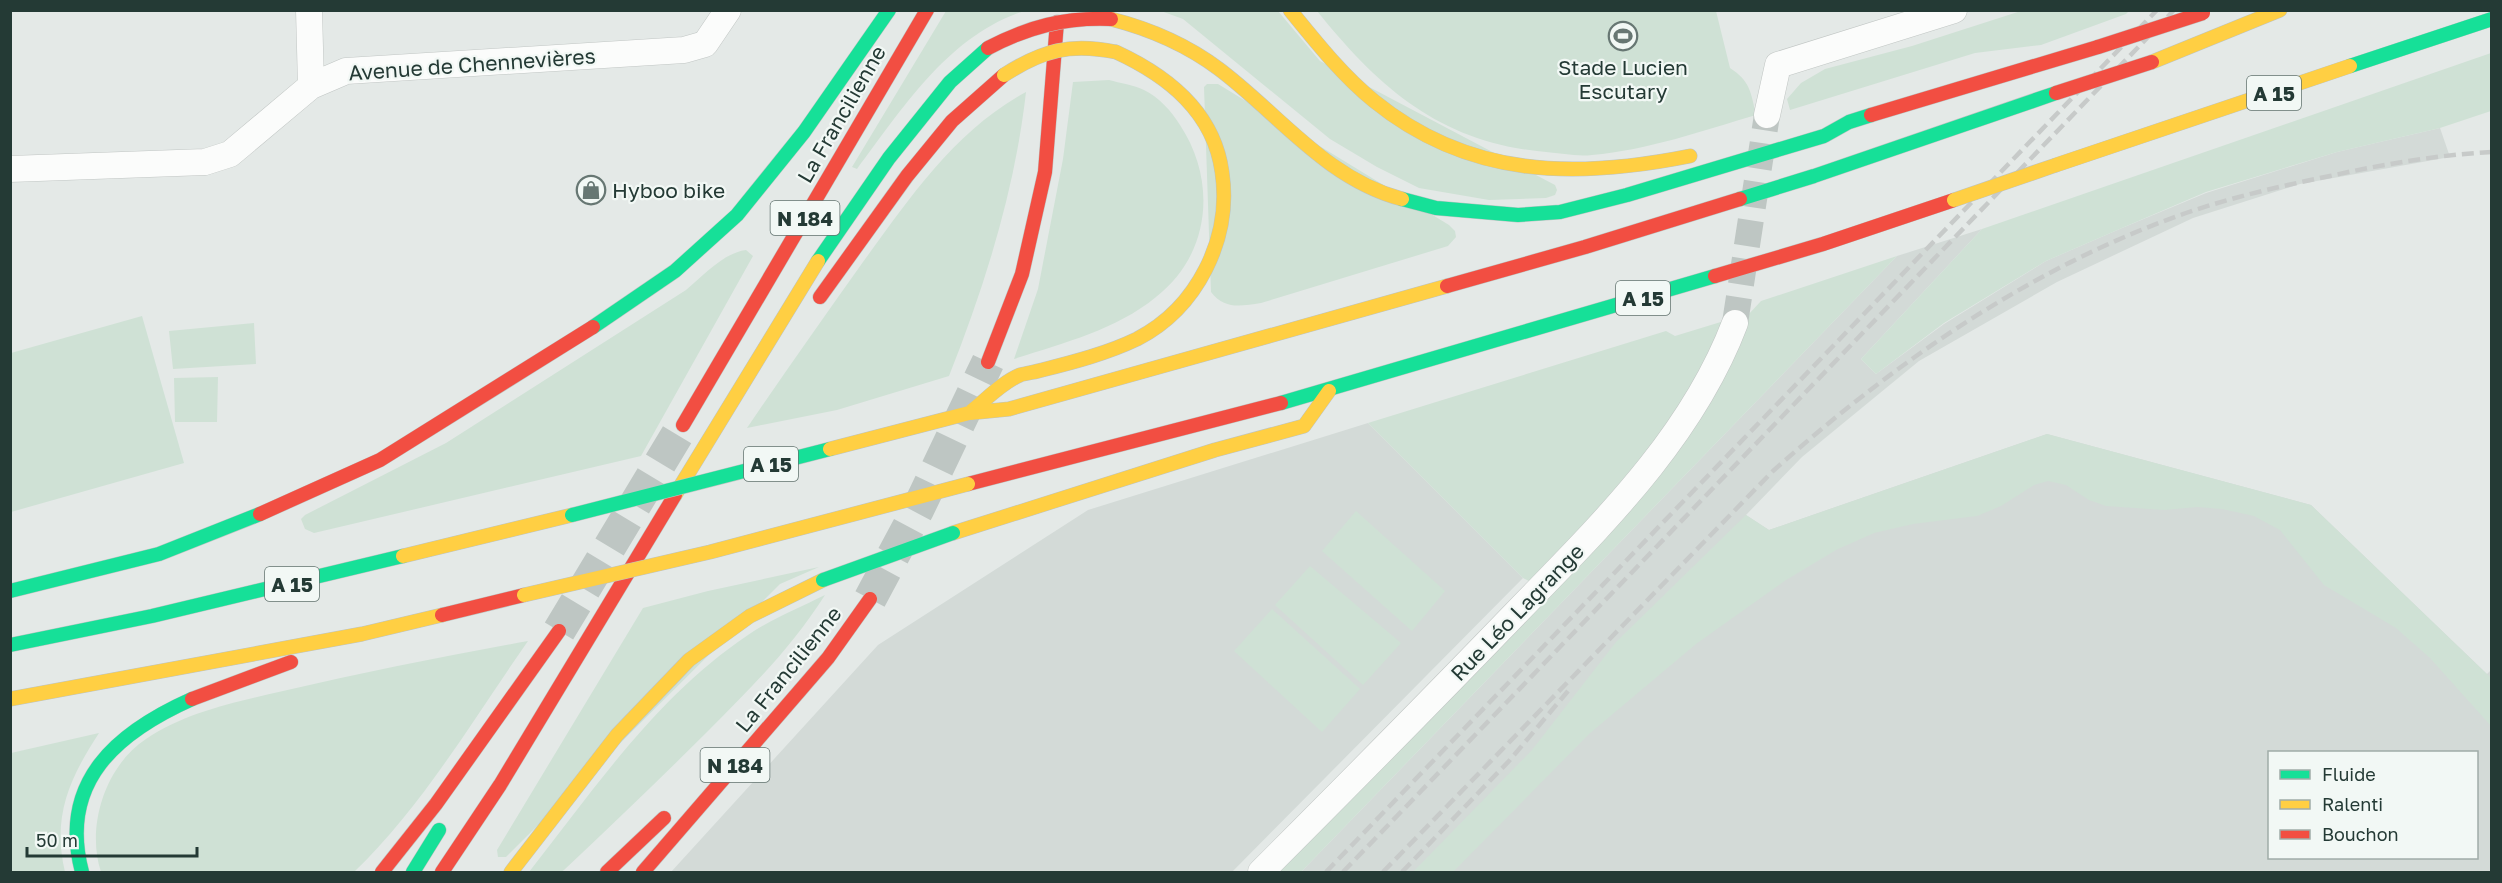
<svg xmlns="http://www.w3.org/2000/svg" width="2502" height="883" viewBox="0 0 2502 883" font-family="'Golos Text',sans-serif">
  <rect width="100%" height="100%" fill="#e4e9e7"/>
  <!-- built -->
  <path fill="#d3dad7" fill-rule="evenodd" d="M2440,128L2450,157L2300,184L2193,218L2057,282L1919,361L1802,457L1746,515L1769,530L2047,434L2311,505L2487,674L2491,670V872H1301L1897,256L1982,229L1861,359L1876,374L1944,324L2046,261L2122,228L2206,193L2337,152ZM2270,752H2476V858H2270Z
    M1368,423L1523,578L1232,872H671L878,645L1088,510Z"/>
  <!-- green -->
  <path fill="#cfe1d5" d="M2024,10L2129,11L2126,14L2041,45L1975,53L1790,110L1787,99L1801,83L1825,69L1912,46Z
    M946,11H1024C948,36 903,108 857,169L852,167Z
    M1161,11H1278L1320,61L1555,185L1557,190L1555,195L1546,198L1489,200L1419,188L1377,167L1330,139L1183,19Z
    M1317,11H1716L1730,68C1750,81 1751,92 1756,115C1702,131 1648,150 1592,155C1577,157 1561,153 1546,152C1441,143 1380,89 1317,11Z
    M2491,53V111L2440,128L2337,152L2206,192L2122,228L2046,261L1944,323L1876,374L1861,359L1982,229Z
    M1109,80C1120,83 1134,85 1144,90C1159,97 1171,111 1180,125C1217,181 1211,254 1156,297C1116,330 1063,343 1014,359L1038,289L1063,159L1073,82Z
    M1207,84H1218L1449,225L1455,231L1456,237L1448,246L1261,303C1241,306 1225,310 1211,292L1204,87Z
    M1026,92C1015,190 985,285 949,376L837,410L747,428C785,372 824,317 863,262C910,198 954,131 1026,92Z
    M746,250L753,256L641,456L314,533L305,529L301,519L305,515L446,443L686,290C703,276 723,253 746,250Z
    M1897,256L1301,872H1273L1731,363L1748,315L1761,301Z
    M142,316L184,463L11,512V353Z
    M1724,321C1703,375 1668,428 1631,474C1600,512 1562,546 1529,581L1523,578L1368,423L1666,331L1675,336Z
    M254,323L256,364L173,369L169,331Z
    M218,377L217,422H175L174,378Z
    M2047,434L2311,505L2491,678V726L2430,658L2396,628L2324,585L2280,530L2254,516L2222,509L2197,507L2164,510L2106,506L2089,500L2066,485L2048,481L2034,485L2001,506L1977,516L1913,524L1874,533L1836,550L1786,580L1696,644L1589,734L1453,872H1413L1532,750L1616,642L1746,515L1769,530Z
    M1356,511L1445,591L1412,631L1322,551Z
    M1310,566L1401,643L1363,685L1275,605Z
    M819,567L780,584L506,857H498L497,850L643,608L708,591Z
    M825,595C791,648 753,686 709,730C661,778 613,824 564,870L561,872H529C595,788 657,696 748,635C771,619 799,608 825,595Z
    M1272,609L1360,689L1322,732L1234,651Z
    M528,641C474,718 422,807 354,872H101C86,827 105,766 146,739C186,712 236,702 283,691C364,672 446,656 528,641Z
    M99,733C69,779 52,817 65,872H11V753Z"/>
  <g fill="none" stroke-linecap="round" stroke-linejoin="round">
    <!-- street-tunnel -->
    <path stroke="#bec6c3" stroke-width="26" stroke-dasharray="26 13" stroke-linecap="butt" d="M1735,323L1767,115"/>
    <!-- highway-tunnel -->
    <path stroke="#bec6c3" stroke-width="33" stroke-dasharray="33 16" stroke-linecap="butt" d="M870,599L918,509L988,362
      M559,631L683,425"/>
    <!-- street casing -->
    <g stroke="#c1c6c4" stroke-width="27">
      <path id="street" d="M309,10L311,86
        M1767,115L1778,65L1954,10
        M10,169L205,162L230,154L311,86L346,71L684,50L705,44L728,10
        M1261,872C1346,787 1431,701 1515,614C1600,526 1691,439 1735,323"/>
    </g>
    <!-- fast casing -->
    <g stroke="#bdc4c2" stroke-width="15">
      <path id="fast" d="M2350,66L2492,19
        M1402,199L1436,208L1518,215L1560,212L1627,195L1824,136L1849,122L1871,115
        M1740,199L1814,176L2056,93
        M818,261L889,158L950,82L988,48
        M593,327L675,271L737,215L804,132L889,10
        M1281,403L1715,276
        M10,591L159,554L260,514
        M10,645L152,616L403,556
        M82,872C58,781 118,732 192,699
        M413,872L439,830"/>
    </g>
    <!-- slow casing -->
    <g stroke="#bdc4c2" stroke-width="15">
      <path id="slow" d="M1290,10C1316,42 1342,75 1374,101C1469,178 1575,179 1690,156
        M1111,19C1150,29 1187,45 1219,69C1279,114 1326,179 1402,199
        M2152,62L2280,10
        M2056,165L2350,66
        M969,413L1009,409L1447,286
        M969,413C985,401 1001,383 1020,375C1027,373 1035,372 1042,370C1074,362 1108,353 1137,339C1197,308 1232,239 1222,172C1214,112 1168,76 1116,52
        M675,495L818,261
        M953,533L1215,450L1304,426L1329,391
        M403,556L572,515
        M10,699L362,634L442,615
        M511,872L617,735L689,660L750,616L823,580"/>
    </g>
    <!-- jam casing -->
    <g stroke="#bdc4c2" stroke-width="15">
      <path id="jam" d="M1871,115L2098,47
        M1715,276L1823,244L1954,200
        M1447,286L1585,247L1740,199
        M820,297L907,176L952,121L1004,75
        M988,362L1022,274L1045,172L1057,22
        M683,425L927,10
        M968,484L1281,403
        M260,514L380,460L593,327
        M442,615L524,595
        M192,699L291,662
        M382,872L436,804L559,631
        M442,872L500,785L675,495
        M607,872L664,818
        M643,872L828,658L870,599"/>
    </g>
    <!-- street -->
    <use href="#street" stroke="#fbfcfb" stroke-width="26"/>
    <!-- fast -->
    <use href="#fast" stroke="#16e098" stroke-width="14"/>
    <!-- slow -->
    <use href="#slow" stroke="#ffcf43" stroke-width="14"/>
    <!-- jam -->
    <use href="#jam" stroke="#f24e42" stroke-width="14"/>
    <!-- rail -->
    <path stroke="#c7cac9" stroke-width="4.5" stroke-dasharray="12 6" stroke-linecap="butt" d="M1326,872L2157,10
      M1343,872L2174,10
      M1383,872L1773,471C1894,363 2031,267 2186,213C2233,197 2281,186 2330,176C2384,164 2437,155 2492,152
      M1402,872L1509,761L1568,691"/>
    <!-- fast-bridge casing -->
    <g stroke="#bdc4c2" stroke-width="15" stroke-linecap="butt">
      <path id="fast-bridge" d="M572,515L830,449
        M823,580L953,533"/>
    </g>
    <!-- slow-bridge casing -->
    <g stroke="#bdc4c2" stroke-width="15" stroke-linecap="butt">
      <path id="slow-bridge" d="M1004,75C1043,50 1070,43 1116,52
        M1954,200L2056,165
        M830,449L969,413
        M524,595L710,552L968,484"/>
    </g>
    <!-- jam-bridge casing -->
    <g stroke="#bdc4c2" stroke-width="15" stroke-linecap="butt">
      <path id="jam-bridge" d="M2098,47L2203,13
        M988,48C1028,27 1065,17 1111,19
        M2056,93L2152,62"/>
    </g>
    <!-- fast-bridge -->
    <use href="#fast-bridge" stroke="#16e098" stroke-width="14"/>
    <!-- slow-bridge -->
    <use href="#slow-bridge" stroke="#ffcf43" stroke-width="14"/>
    <!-- jam-bridge -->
    <use href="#jam-bridge" stroke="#f24e42" stroke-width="14"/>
  </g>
  <!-- icons -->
  <defs>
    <g id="stadium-ring" transform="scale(1.5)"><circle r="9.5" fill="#f2f8f5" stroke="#677773" stroke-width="1.5"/><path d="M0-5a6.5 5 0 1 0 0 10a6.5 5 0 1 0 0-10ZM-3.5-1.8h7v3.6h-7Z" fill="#677773"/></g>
    <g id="shop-ring" transform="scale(1.5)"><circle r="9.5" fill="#f2f8f5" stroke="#677773" stroke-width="1.5"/><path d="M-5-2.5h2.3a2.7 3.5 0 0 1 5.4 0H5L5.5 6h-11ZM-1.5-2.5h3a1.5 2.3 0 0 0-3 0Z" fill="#677773"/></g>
  </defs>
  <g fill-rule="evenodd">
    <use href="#stadium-ring" x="1623" y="36"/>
    <use href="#shop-ring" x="591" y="190"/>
  </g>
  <g text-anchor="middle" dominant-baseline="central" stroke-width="4.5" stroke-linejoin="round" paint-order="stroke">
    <!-- shield labels -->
    <g fill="#f2f8f5" stroke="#62736f" stroke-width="1.5">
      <rect x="2247" y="76" width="54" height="34" rx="4.5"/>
      <rect x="770.5" y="201" width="69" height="34" rx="4.5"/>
      <rect x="1616" y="281" width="54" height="34" rx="4.5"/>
      <rect x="744" y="447" width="54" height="34" rx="4.5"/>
      <rect x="265" y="567" width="54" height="34" rx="4.5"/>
      <rect x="700.5" y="748" width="69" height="34" rx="4.5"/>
    </g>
    <g font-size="20" font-weight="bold" fill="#243a35">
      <text x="2274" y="93">A 15</text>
      <text x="805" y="218">N 184</text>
      <text x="1643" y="298">A 15</text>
      <text x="771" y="464">A 15</text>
      <text x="292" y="584">A 15</text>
      <text x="735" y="765">N 184</text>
    </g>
    <!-- street labels -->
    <g font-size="21" fill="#243a35" stroke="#f2f8f5">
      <text transform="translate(472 64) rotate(-4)">Avenue de Chennevières</text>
      <text transform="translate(841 114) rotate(-60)">La Francilienne</text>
      <text transform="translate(1517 612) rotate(-46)">Rue Léo Lagrange</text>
      <text transform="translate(788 669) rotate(-51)">La Francilienne</text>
    </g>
    <!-- poi labels -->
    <g font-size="21" fill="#243a35" stroke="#f2f8f5">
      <text x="1623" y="67">Stade Lucien<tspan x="1623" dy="24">Escutary</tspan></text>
      <text x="612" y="190" text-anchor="start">Hyboo bike</text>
    </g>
  </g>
  <!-- border -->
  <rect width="2502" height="883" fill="none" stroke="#243a35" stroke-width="24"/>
  <!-- legend -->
  <rect x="2268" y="751" width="210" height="108" fill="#f2f8f5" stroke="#a0aca8" stroke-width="1.5"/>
  <rect x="2280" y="770" width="30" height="9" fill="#16e098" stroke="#a0aca8" stroke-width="1.5"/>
  <text x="2322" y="781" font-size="18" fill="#243a35">Fluide</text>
  <rect x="2280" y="800" width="30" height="9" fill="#ffcf43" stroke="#a0aca8" stroke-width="1.5"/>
  <text x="2322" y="811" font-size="18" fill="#243a35">Ralenti</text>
  <rect x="2280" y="830" width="30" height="9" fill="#f24e42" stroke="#a0aca8" stroke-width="1.5"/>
  <text x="2322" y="841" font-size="18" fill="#243a35">Bouchon</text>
  <!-- scale -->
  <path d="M27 847v9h170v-9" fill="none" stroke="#243a35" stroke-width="3"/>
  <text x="36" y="847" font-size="18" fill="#243a35" stroke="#f2f8f5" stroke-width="4.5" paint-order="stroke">50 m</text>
</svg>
